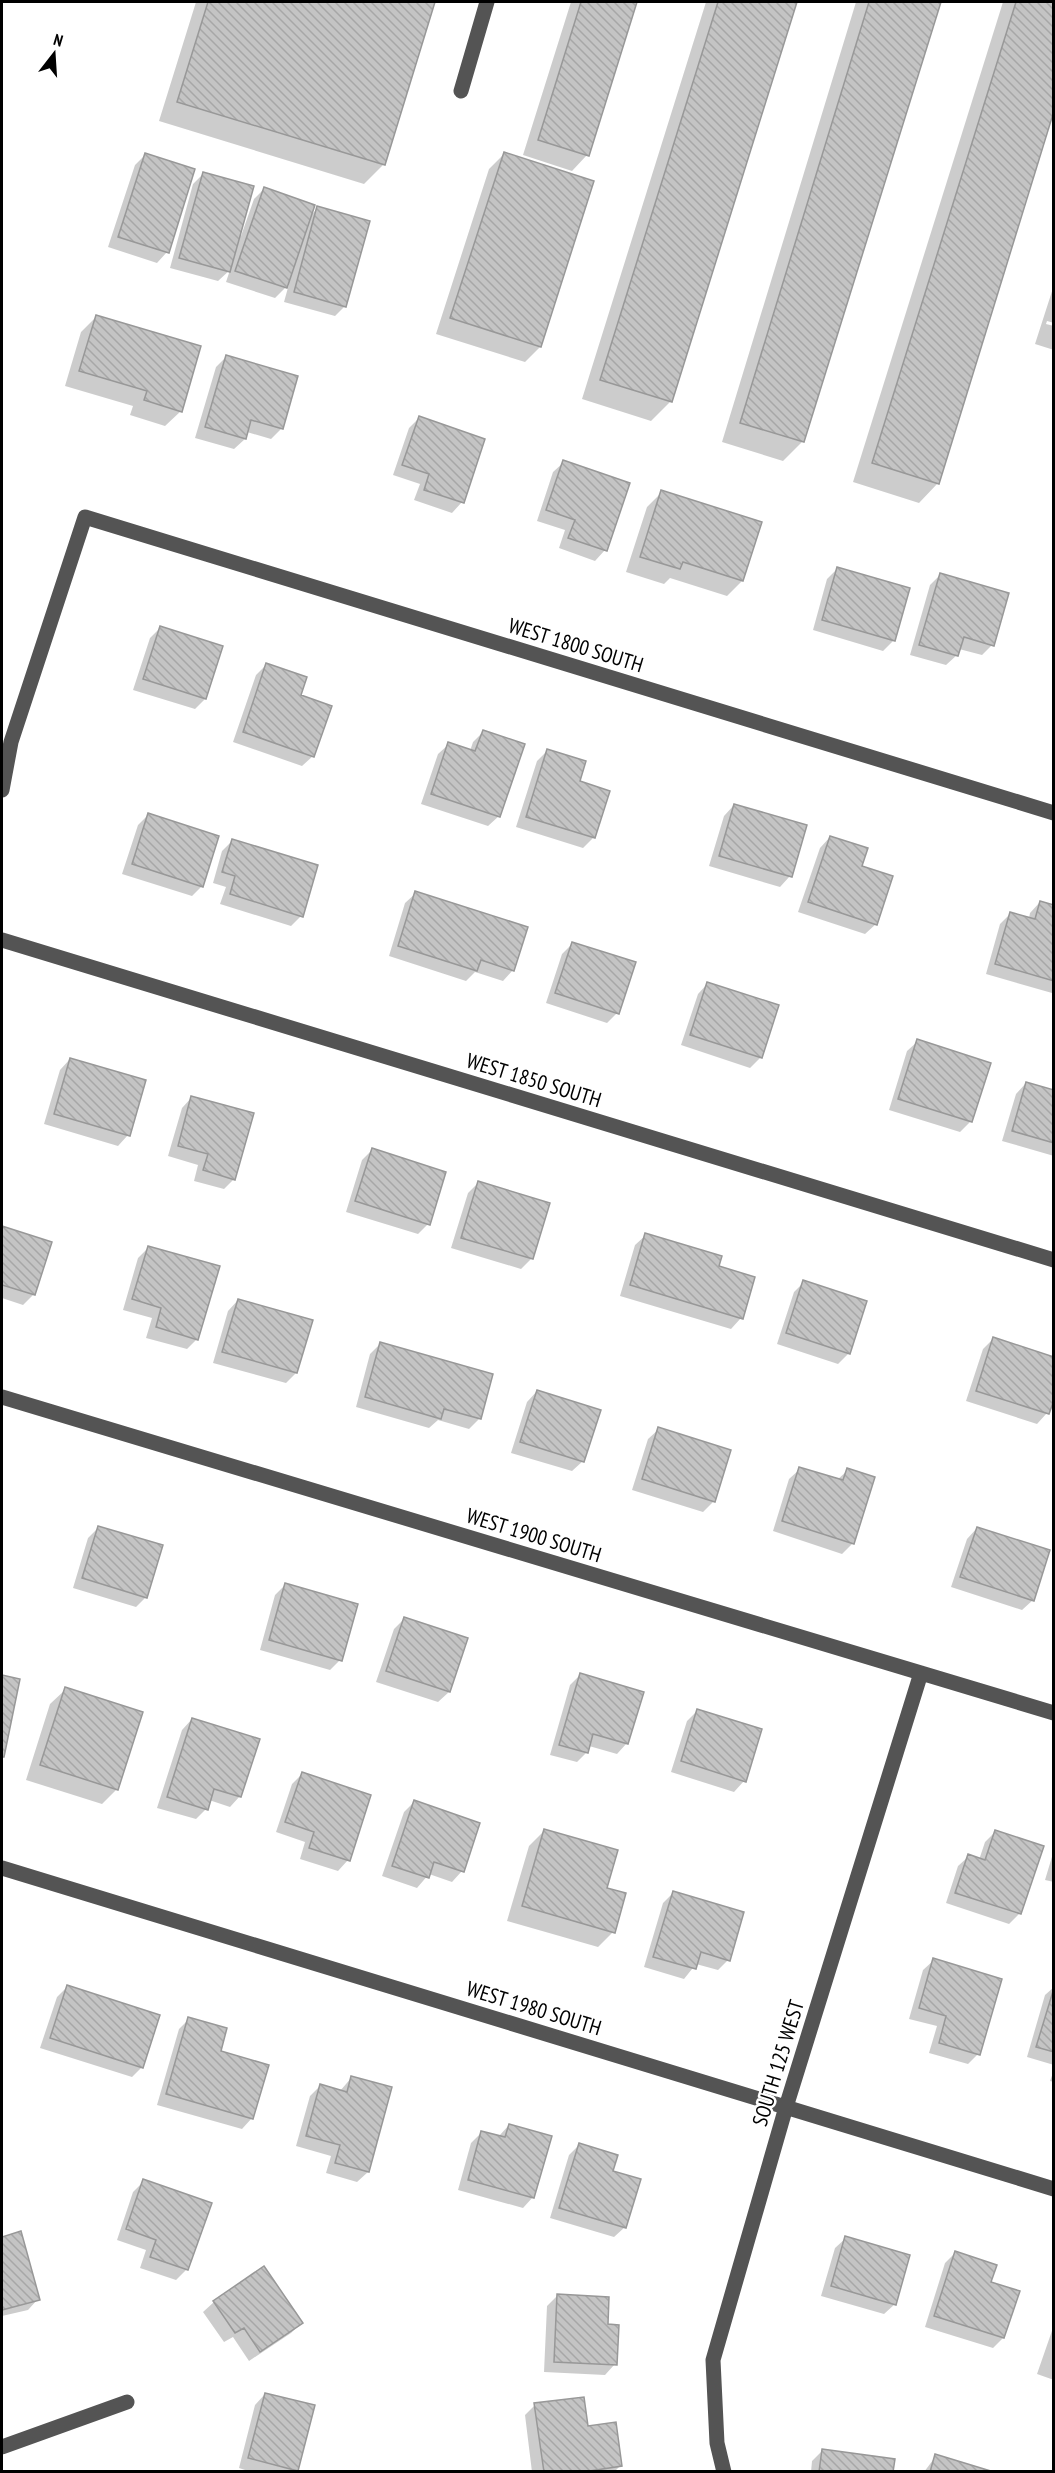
<svg xmlns="http://www.w3.org/2000/svg" width="1055" height="2473" viewBox="0 0 1055 2473" font-family="'PT Sans Narrow',sans-serif">
  <defs>
    <pattern id="building-back-hatch" width="6" height="6" patternUnits="userSpaceOnUse" patternTransform="scale(1.5)"><rect width="6" height="6" fill="#c4c4c4"/><path d="M-1 5l2 2M0 0l6 6M5-1l2 2" fill="none" stroke="#a7a7a7"/></pattern>
  </defs>
  <rect width="100%" height="100%" fill="#fff"/>
  <!-- shadow -->
  <path fill="#0003" d="M196,2H433L384,164L364,184L159,121Z
    M571,2H635L587,155L572,171L523,155Z
    M706,2H795L671,401L651,421L582,399Z
    M856,2H940L802,442L783,461L722,442Z
    M1003,2H1054V106L938,483L919,503L853,482Z
    M504,154L592,182L540,347L525,362L436,334L489,169Z
    M145,155L167,252L157,263L108,247L135,165Z
    M204,173L241,236L254,199L264,189L309,217L318,208L345,306L335,316L284,302L289,284L275,298L226,282L230,270L218,281L170,268L193,184Z
    M1054,285V323L1047,321L1046,324L1054,326V350L1035,344Z
    M96,317L181,411L165,426L130,415L133,406L65,386L81,332Z
    M226,357L282,428L271,439L247,432L245,439L234,449L195,438L216,367Z
    M419,418L462,502L452,513L414,500L420,484L393,475L409,428Z
    M564,462L605,550L595,561L559,548L565,530L537,521L553,472Z
    M662,492L742,581L727,596L670,578L664,584L626,572L647,507Z
    M837,569L894,640L883,651L813,630L827,579Z
    M940,575L992,645L982,655L959,649L957,655L946,665L910,655L930,585Z
    M160,628L221,647L205,699L195,709L133,690L150,638Z
    M267,664L299,696L313,756L302,766L233,742L256,675Z
    M483,732L499,816L488,826L421,804L438,754L449,744L470,751L473,742Z
    M548,750L578,782L608,792L593,838L583,848L516,827L537,761Z
    M734,805L790,876L780,887L709,866L724,816Z
    M148,815L202,886L192,896L122,874L138,825Z
    M830,837L860,867L876,924L865,934L798,912L820,848Z
    M232,841L301,916L291,926L220,904L226,887L213,883L222,851Z
    M416,893L513,970L503,981L475,972L466,981L389,956L405,903Z
    M1040,902L1054,906L1052,993L986,974L1000,924L1011,913L1029,918L1030,913Z
    M573,943L617,1013L607,1023L546,1003L562,954Z
    M708,983L761,1057L750,1068L681,1045L698,994Z
    M918,1041L989,1064L970,1122L960,1132L889,1110L907,1051Z
    M70,1059L128,1135L118,1146L44,1124L60,1070Z
    M1026,1083L1054,1091V1156L1002,1141L1016,1094Z
    M192,1097L234,1179L224,1189L194,1181L198,1165L168,1156L182,1108Z
    M372,1150L428,1224L418,1234L346,1212L362,1160Z
    M478,1183L532,1258L521,1269L451,1248L468,1193Z
    M2,1228L50,1243L34,1294L23,1305L2,1298Z
    M646,1235L717,1267L741,1318L731,1329L620,1296L635,1245Z
    M149,1247L197,1339L187,1349L146,1338L152,1318L123,1310L138,1258Z
    M804,1282L849,1353L838,1364L777,1344L794,1292Z
    M238,1300L296,1373L286,1383L213,1363L228,1311Z
    M993,1339L1047,1413L1037,1424L966,1401L983,1349Z
    M381,1343L492,1375L479,1419L469,1429L438,1420L429,1428L356,1407L370,1354Z
    M537,1391L583,1461L572,1471L511,1453L527,1402Z
    M659,1429L729,1451L713,1502L703,1512L632,1490L648,1439Z
    M800,1469L837,1480L848,1470L853,1543L842,1554L773,1531L789,1479Z
    M99,1527L146,1597L136,1607L73,1588L88,1538Z
    M977,1528L1033,1600L1022,1610L951,1587L967,1539Z
    M285,1585L340,1660L330,1670L260,1650L275,1595Z
    M404,1619L449,1692L438,1702L376,1682L394,1629Z
    M580,1675L627,1743L617,1754L589,1746L587,1752L577,1762L550,1755L570,1685Z
    M2,1677L18,1680L2,1758Z
    M66,1689L117,1789L102,1804L26,1780L50,1704Z
    M698,1710L744,1781L734,1792L671,1772L687,1721Z
    M192,1719L240,1796L230,1807L209,1800L206,1809L196,1819L157,1808L182,1730Z
    M302,1774L369,1796L348,1860L338,1871L300,1859L305,1842L276,1832L292,1784Z
    M414,1802L462,1871L452,1882L429,1874L417,1888L382,1876L404,1812Z
    M545,1830L605,1889L613,1932L598,1947L507,1921L529,1846Z
    M995,1832L1020,1913L1009,1924L946,1903L958,1866L969,1856L979,1860L985,1842Z
    M1054,1850V1882L1045,1880Z
    M673,1893L728,1960L718,1970L696,1964L684,1979L644,1967L663,1903Z
    M934,1960L978,2054L968,2064L929,2053L937,2026L909,2019L923,1970Z
    M67,1987L142,2067L132,2077L40,2048L57,1997Z
    M1054,1987V2065L1027,2057L1045,1995Z
    M189,2019L219,2052L252,2118L242,2129L157,2105L179,2029Z
    M1054,2070V2082L1050,2081Z
    M352,2077L368,2172L357,2182L326,2173L331,2156L296,2146L310,2096L320,2086L340,2091Z
    M509,2125L533,2197L523,2208L458,2190L471,2143L482,2132L499,2136Z
    M579,2145L612,2172L625,2227L614,2237L550,2218L569,2155Z
    M144,2181L187,2269L176,2280L140,2268L146,2250L117,2240L133,2192Z
    M20,2233L38,2299L28,2310L2,2316V2238Z
    M846,2238L895,2304L884,2314L821,2296L835,2248Z
    M955,2253L990,2283L1003,2338L993,2348L925,2327L945,2263Z
    M264,2268L301,2323L291,2333L249,2361L233,2337L224,2342L203,2312L214,2302Z
    M558,2295L606,2326L615,2364L605,2375L544,2372L547,2306Z
    M1054,2325V2380L1037,2374Z
    M265,2394L297,2470L296,2472H251L239,2468L255,2405Z
    M535,2405L587,2428L620,2466L614,2472H532L525,2415Z
    M822,2451L892,2472H811L812,2461Z
    M936,2456L989,2472H924Z"/>
  <!-- building -->
  <path fill="url(#building-back-hatch)" stroke="#989898" stroke-width="1.5" d="M208,2H435L385,165L177,102Z
    M581,2H637L589,156L538,140Z
    M718,2H797L672,402L600,380Z
    M869,2H941L804,442L740,423Z
    M1016,2H1054V111L939,484L872,463Z
    M504,152L594,181L541,347L450,318Z
    M145,153L195,169L169,253L118,237Z
    M203,172L254,186L230,272L179,258Z
    M264,187L315,205L287,288L235,271Z
    M317,206L370,221L346,307L294,292Z
    M96,315L201,346L182,412L144,400L147,391L79,371Z
    M226,355L298,376L283,429L251,420L246,439L205,427Z
    M419,416L485,439L464,503L424,490L429,474L402,465Z
    M563,460L630,483L607,551L568,538L575,520L546,510Z
    M661,490L762,522L743,581L683,562L680,569L640,557Z
    M837,567L910,588L895,641L822,620Z
    M940,573L1009,593L994,646L964,637L958,656L919,645Z
    M160,626L223,646L206,699L143,679Z
    M266,663L307,677L301,695L332,706L314,757L243,732Z
    M483,730L525,744L500,817L431,794L448,742L475,751Z
    M547,749L586,761L580,781L610,791L595,838L526,817Z
    M734,804L807,825L792,877L719,856Z
    M148,813L219,836L203,887L132,864Z
    M830,836L868,848L862,866L893,876L877,925L808,902Z
    M232,839L318,865L303,917L230,894L235,876L222,872Z
    M415,891L528,927L514,971L481,960L477,971L398,946Z
    M1040,901L1054,905V981L995,964L1010,912L1035,919Z
    M572,942L636,962L619,1014L555,993Z
    M707,982L779,1005L762,1058L690,1035Z
    M917,1039L991,1063L972,1122L898,1099Z
    M70,1058L146,1080L130,1136L54,1114Z
    M1026,1082L1054,1090V1143L1012,1131Z
    M191,1096L254,1113L235,1180L203,1170L208,1154L178,1146Z
    M372,1148L446,1172L430,1225L355,1201Z
    M478,1181L550,1203L533,1259L461,1238Z
    M2,1226L52,1242L35,1295L2,1285Z
    M645,1233L722,1256L719,1266L755,1277L743,1319L630,1285Z
    M148,1246L220,1266L198,1340L156,1327L161,1308L132,1299Z
    M803,1280L867,1301L850,1354L786,1333Z
    M238,1299L313,1320L297,1373L222,1352Z
    M993,1337L1054,1357V1400L1049,1414L976,1391Z
    M380,1342L493,1374L481,1419L444,1409L441,1419L365,1397Z
    M537,1390L601,1410L584,1462L520,1442Z
    M658,1427L731,1450L715,1502L642,1479Z
    M799,1467L843,1480L847,1468L875,1477L854,1544L782,1521Z
    M98,1526L163,1545L147,1598L82,1578Z
    M977,1527L1050,1550L1034,1601L960,1577Z
    M285,1583L358,1604L342,1661L269,1640Z
    M404,1617L468,1638L450,1692L386,1671Z
    M580,1673L644,1692L628,1744L593,1734L588,1753L559,1745Z
    M2,1675L20,1679L4,1757H2Z
    M65,1687L143,1712L118,1790L40,1765Z
    M697,1709L762,1729L746,1782L681,1761Z
    M192,1718L260,1739L241,1797L214,1789L208,1810L167,1797Z
    M302,1772L371,1795L350,1861L309,1848L314,1832L285,1822Z
    M414,1800L480,1823L464,1872L434,1862L429,1878L392,1866Z
    M544,1829L618,1850L607,1888L626,1893L615,1933L522,1906Z
    M995,1830L1044,1846L1021,1914L955,1893L968,1854L985,1860Z
    M673,1891L744,1912L730,1961L701,1952L696,1969L653,1957Z
    M933,1958L1002,1979L980,2055L939,2043L946,2016L919,2008Z
    M67,1985L160,2015L143,2068L50,2038Z
    M1054,1988V2052L1036,2047Z
    M188,2017L227,2028L221,2051L269,2065L253,2119L166,2094Z
    M351,2076L392,2087L369,2172L335,2163L340,2145L306,2136L320,2084L347,2092Z
    M509,2124L552,2136L534,2198L468,2180L481,2131L505,2137Z
    M579,2143L618,2155L613,2171L641,2179L626,2228L559,2208Z
    M143,2179L212,2203L188,2270L150,2257L156,2240L126,2229Z
    M21,2231L40,2300L2,2310V2237Z
    M845,2236L910,2255L896,2305L831,2286Z
    M955,2251L997,2265L991,2282L1020,2291L1004,2338L934,2316Z
    M264,2266L303,2323L260,2352L244,2328L235,2333L213,2301Z
    M557,2294L609,2297L608,2324L619,2325L617,2365L554,2362Z
    M265,2393L315,2405L298,2471L248,2458Z
    M584,2397L588,2426L616,2422L622,2466L583,2472H544L534,2403Z
    M822,2449L895,2459L893,2472H819Z
    M935,2454L994,2472H930Z"/>
  <g fill="none" stroke-linecap="round" stroke-linejoin="round">
    <!-- minor -->
    <path stroke="#545454" stroke-width="15" d="M461,91L487,2
      M2,790L11,742L85,517L1054,813
      M2,940L1054,1260
      M2,1397L1054,1713
      M2,1868L1054,2189
      M2,2447L127,2402
      M724,2472L717,2443L713,2360L786,2107L921,1673"/>
  </g>
  <g text-anchor="middle" dominant-baseline="central" stroke-width="5" stroke-linejoin="round" paint-order="stroke">
    <!-- street labels -->
    <g font-size="21" fill="#000" stroke="#fff">
      <text transform="translate(576 645) rotate(17)">WEST 1800 SOUTH</text>
      <text transform="translate(534 1080) rotate(17)">WEST 1850 SOUTH</text>
      <text transform="translate(534 1535) rotate(17)">WEST 1900 SOUTH</text>
      <text transform="translate(534 2008) rotate(17)">WEST 1980 SOUTH</text>
      <text transform="translate(778 2063) rotate(-73)">SOUTH 125 WEST</text>
    </g>
  </g>
  <!-- border -->
  <rect width="1055" height="2473" fill="none" stroke="#000000" stroke-width="6"/>
  <!-- north arrow -->
  <g transform="translate(54 54) rotate(17)" stroke="#ffffff" stroke-width="4.5" paint-order="stroke">
  <path d="M0-4.5L10 22L0 15L-10 22Z" fill="#000000"/>
  <text y="-9" font-size="16" font-weight="bold" text-anchor="middle" fill="#000000">N</text>
  </g>
</svg>
